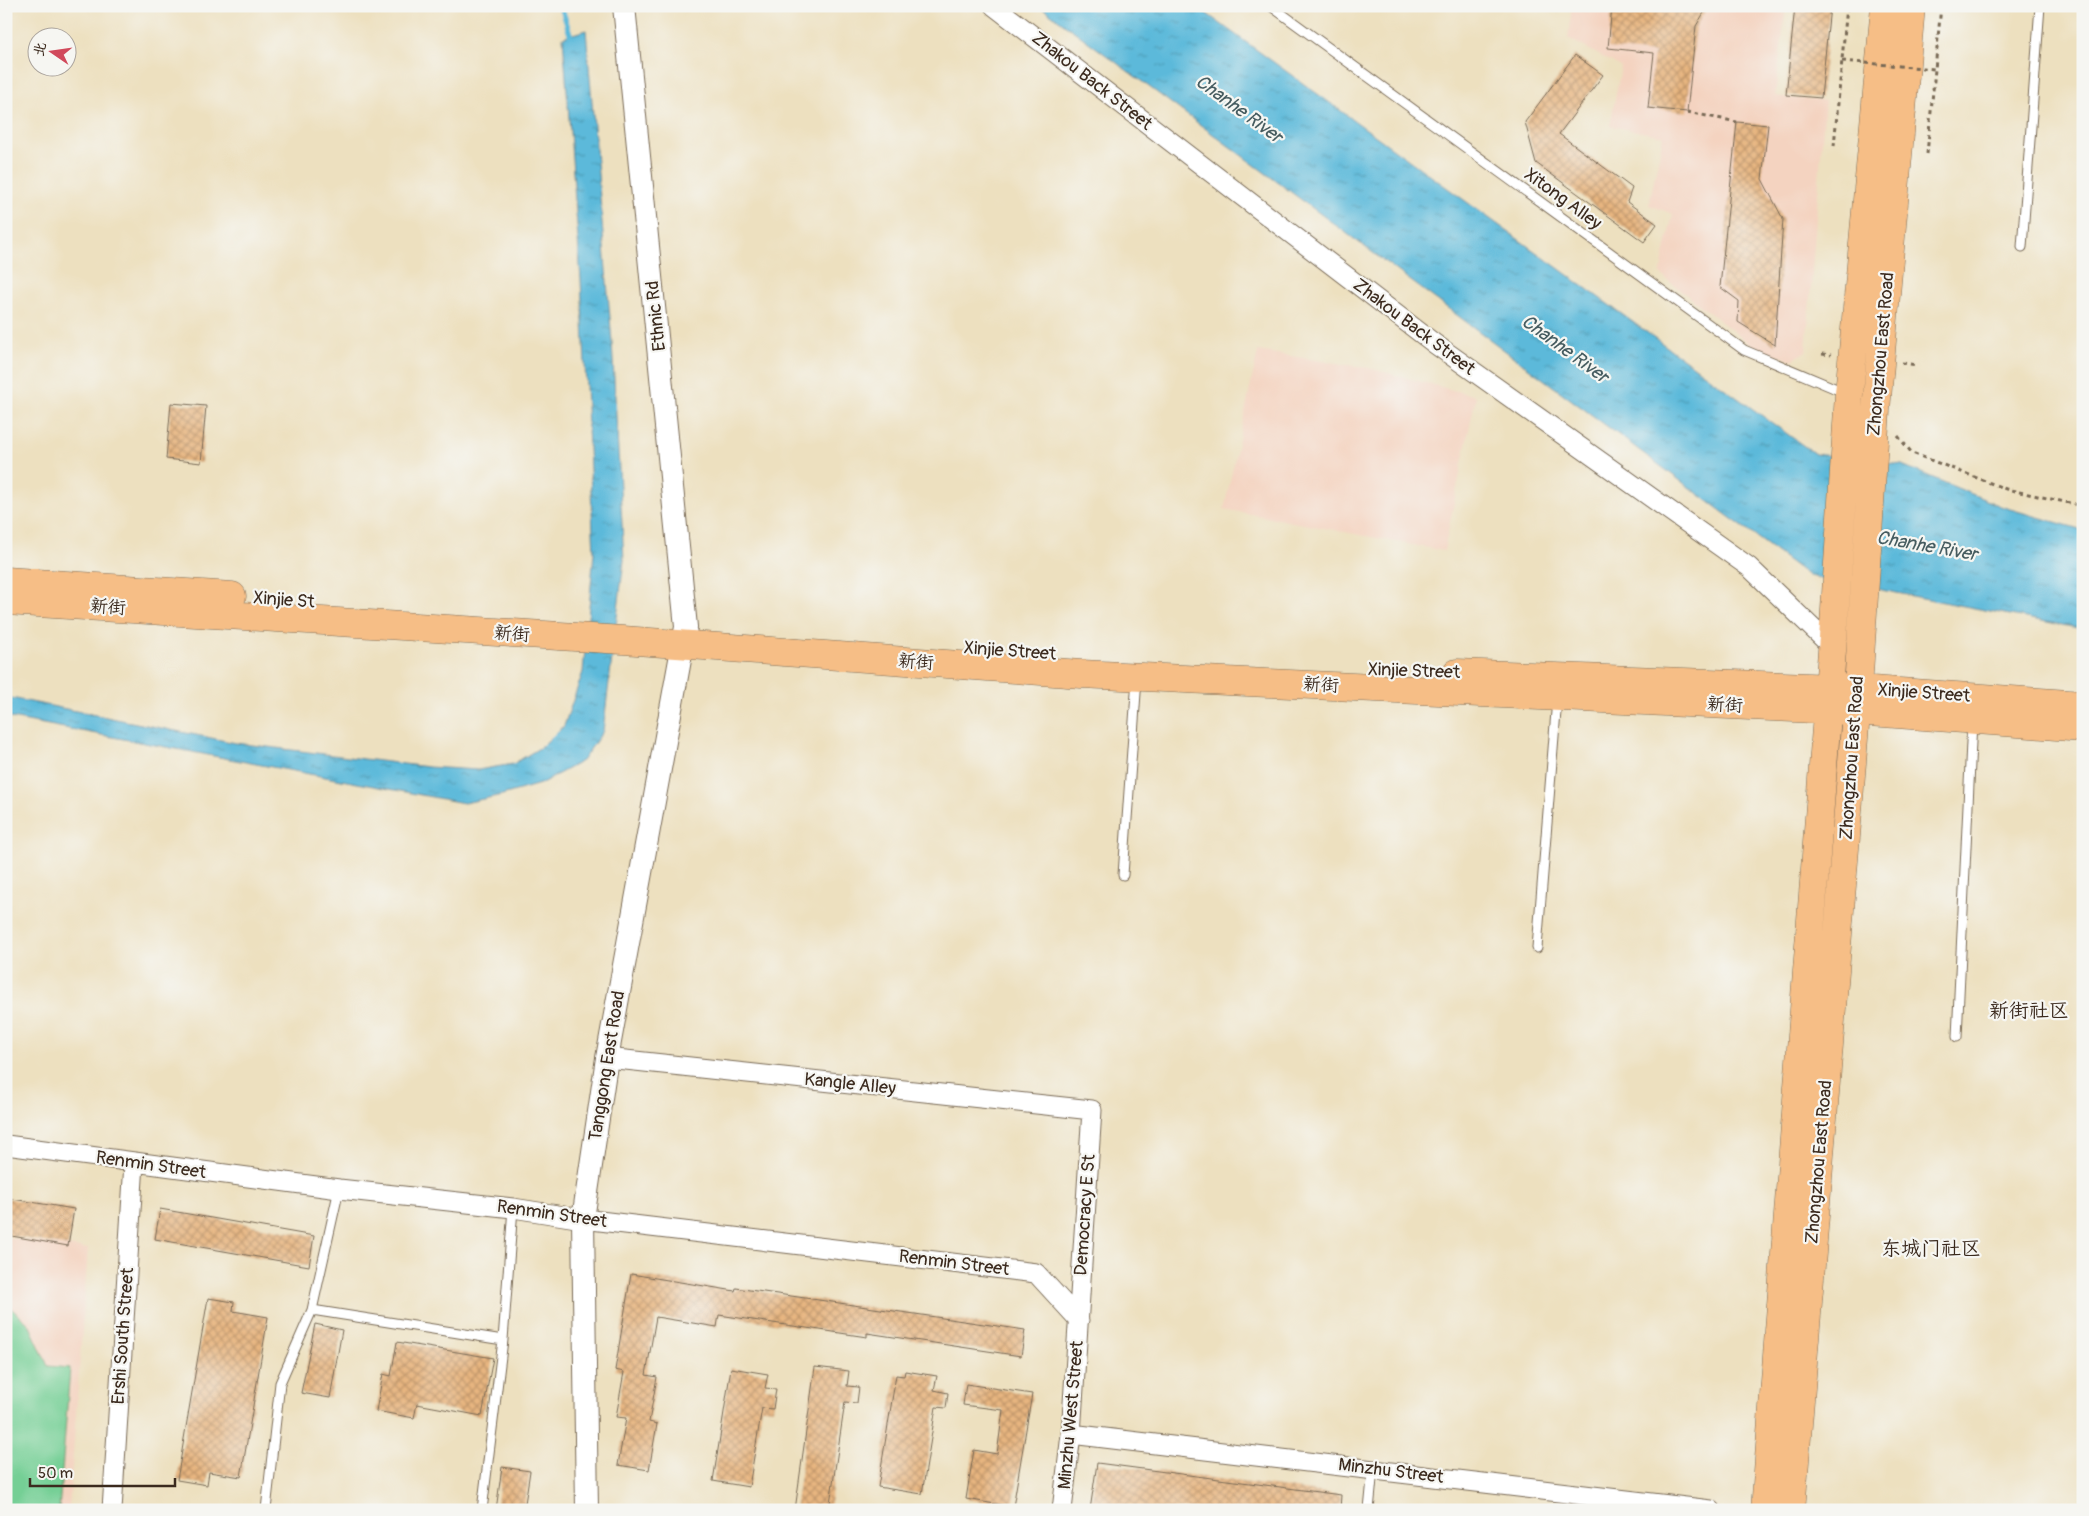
<svg xmlns="http://www.w3.org/2000/svg" width="2089" height="1516" viewBox="0 0 2089 1516" font-family="Pangolin,'LXGW WenKai TC',sans-serif">
  <defs>
    <pattern id="water-ripples" width="26" height="14" patternUnits="userSpaceOnUse" patternTransform="scale(1.25)"><rect width="26" height="14" fill="#5bb9da"/><path d="M2 4q2-2 4 0t4 0M15 11q2-2 4 0t4 0" fill="none" stroke="#4c97b0"/></pattern>
    <pattern id="building-cross-hatch" width="8" height="8" patternUnits="userSpaceOnUse" patternTransform="scale(1.25)"><rect width="8" height="8" fill="#e7b580"/><path d="M0 0l8 8M0 8l8-8" fill="none" stroke="#bc9368"/></pattern>
  </defs>
  <rect width="100%" height="100%" fill="#f6f6f2"/>
  <filter id="ink" filterUnits="userSpaceOnUse"><feTurbulence type="fractalNoise" baseFrequency=".02" numOctaves="2"/><feDisplacementMap in="SourceGraphic" scale="10" xChannelSelector="R" yChannelSelector="G"/><feConvolveMatrix kernelMatrix="1 2 1 2 8 2 1 2 1" color-interpolation-filters="sRGB"/></filter>
  <filter id="wash" filterUnits="userSpaceOnUse"><feTurbulence type="fractalNoise" baseFrequency=".0096" numOctaves="4" result="noise"/><feDisplacementMap in="SourceGraphic" scale="20" xChannelSelector="R" yChannelSelector="G"/><feGaussianBlur stdDeviation="1.12" result="paint"/><feColorMatrix in="noise" values="0 0 0 0 0 0 0 0 0 0 0 0 0 0 0 0 0 1.4 0 .05"/><feComposite in="paint" operator="in"/></filter>
  <g filter="url(#wash)">
    <rect width="100%" height="100%" fill="#ede0bf"/>
    <!-- built -->
    <path fill="#f4d3c0" d="M1572,6H1786L1775,96L1825,101L1806,351L1792,360L1756,349L1660,274L1673,214L1649,205L1663,136L1610,126L1621,67L1568,38Z
      M1258,351L1368,368L1476,396L1444,551L1224,509Z
      M6,1237L88,1249L69,1510H6Z"/>
    <!-- pitch -->
    <path fill="#75cf95" stroke="#587c5a" d="M6,1304L29,1324L48,1366L70,1368L59,1510H6Z"/>
    <!-- water -->
    <path fill="url(#water-ripples)" stroke="#4b727c" d="M1040,6H1196L1815,454L1902,465L2003,507L2083,530V629L1809,576Z
      M586,30L612,342L624,560L603,731L582,761L540,784L502,795L464,803L6,717V697L236,743L428,767L478,770L513,764L541,747L564,726L583,672L594,553L581,280L563,37Z"/>
    <g fill="none" stroke-linecap="round" stroke-linejoin="round">
      <!-- stream -->
      <path stroke="#5bb9da" stroke-width="5.5" d="M561,6L572,40"/>
    </g>
    <g id="blocks">
      <!-- building -->
      <path fill="url(#building-cross-hatch)" d="M1612,6H1708L1696,26L1687,112L1648,108L1654,53L1608,48Z
        M1795,6H1830L1821,98L1786,95Z
        M1575,55L1603,75L1559,134L1632,188L1627,202L1657,224L1644,242L1536,163L1525,122Z
        M1737,122L1768,125L1762,179L1783,219L1775,345L1738,322L1739,301L1720,287Z
        M171,403L206,406L201,463L166,459Z
        M6,1198L74,1209L68,1246L6,1235Z
        M160,1209L314,1236L309,1266L155,1239Z
        M631,1274L735,1291L736,1288L1025,1330L1021,1356L867,1333V1337L719,1315L717,1327L656,1317L646,1375L657,1377L649,1422L657,1424L649,1470L618,1465L626,1418L616,1417L624,1372L615,1370Z
        M208,1298L234,1302L233,1311L268,1317L241,1477L209,1472L207,1485L177,1480Z
        M315,1324L342,1330L330,1398L301,1393Z
        M397,1342L493,1358L482,1416L417,1404L414,1418L376,1411L383,1374L391,1376Z
        M815,1367L849,1371L847,1386L859,1387L857,1403L845,1402L829,1510H795Z
        M731,1368L768,1374L765,1388L776,1389L773,1409L762,1408L749,1487L713,1481Z
        M905,1371L937,1376L934,1390L948,1393L946,1408L936,1407L922,1494L878,1487L896,1375L904,1376Z
        M966,1384L1032,1394L1013,1507L966,1499L974,1450L997,1454L1003,1410L963,1405Z
        M1097,1463L1341,1495L1340,1510H1090Z
        M502,1467L530,1471L524,1510H496Z"/>
    </g>
  </g>
  <g filter="url(#ink)">
    <use href="#blocks" fill-opacity="0" stroke="#796a56" stroke-width="1"/>
    <g fill="none" stroke-linecap="round" stroke-linejoin="round">
      <!-- service casing -->
      <g stroke="#796a56" stroke-width="11">
        <path id="service" d="M1271,6L1744,350L1846,393
          M2022,247L2040,6
          M1123,875L1137,679
          M1537,948L1557,699
          M1957,1037L1972,721
          M312,1310L503,1340
          M266,1510L280,1383L312,1310L339,1189
          M482,1510L503,1340L513,1208
          M1369,1510L1373,1469"/>
      </g>
      <!-- minor casing -->
      <g stroke="#796a56" stroke-width="21">
        <path id="minor" d="M994,6L1435,344L1749,567L1832,647
          M607,1058L1092,1110L1071,1434L1062,1510
          M6,1145L339,1189L513,1208L583,1219L1036,1273L1079,1320
          M1071,1434L1711,1510
          M112,1510L134,1163"/>
      </g>
      <!-- tertiary casing -->
      <g stroke="#796a56" stroke-width="24">
        <path id="tertiary" d="M587,1510L583,1219L607,1058L686,627L624,6"/>
      </g>
      <!-- primary casing -->
      <g stroke="#796a56" stroke-width="29">
        <path id="primary" d="M6,581L232,596
          M6,601L623,640L1081,674L1856,711L2083,728
          M1457,673L1858,689L2083,705
          M1765,1510L1834,625L1849,394L1885,6
          M1791,1510L1858,689L1876,410L1911,6"/>
      </g>
      <!-- path -->
      <path stroke="#796a56" stroke-width="3" stroke-dasharray="4 4" stroke-linecap="butt" d="M1687,112L1737,122
        M1834,146L1847,6
        M1927,154L1941,6
        M1822,354L1831,355
        M1902,363L1917,365
        M1898,436L1912,453L2006,489L2083,506"/>
      <!-- service -->
      <use href="#service" stroke="#fff" stroke-width="9"/>
      <!-- minor -->
      <use href="#minor" stroke="#fff" stroke-width="19"/>
      <!-- tertiary -->
      <use href="#tertiary" stroke="#fff" stroke-width="22"/>
      <!-- primary -->
      <use href="#primary" stroke="#f6be86" stroke-width="28"/>
      <!-- path-bridge -->
      <path stroke="#796a56" stroke-width="3" stroke-dasharray="4 4" stroke-linecap="butt" d="M1842,61L1935,69"/>
    </g>
  </g>
  <g text-anchor="middle" dominant-baseline="central" stroke-width="4.5" stroke-linejoin="round" paint-order="stroke">
    <!-- street labels -->
    <g font-size="18" fill="#3b2a1e" stroke="#f6f6f2">
      <text transform="translate(1092 81) rotate(38)">Zhakou Back Street</text>
      <text transform="translate(1563 199) rotate(36)">Xitong Alley</text>
      <text transform="translate(656 316) rotate(-96)">Ethnic Rd</text>
      <text transform="translate(1414 327) rotate(37)">Zhakou Back Street</text>
      <text transform="translate(1881 354) rotate(-85)">Zhongzhou East Road</text>
      <text transform="translate(284 600) rotate(4)">Xinjie St</text>
      <text transform="translate(108 607) rotate(4)">新街</text>
      <text transform="translate(512 634) rotate(4)">新街</text>
      <text transform="translate(1010 651) rotate(4)">Xinjie Street</text>
      <text transform="translate(916 662) rotate(4)">新街</text>
      <text transform="translate(1414 671) rotate(2)">Xinjie Street</text>
      <text transform="translate(1321 685) rotate(3)">新街</text>
      <text transform="translate(1924 693) rotate(4)">Xinjie Street</text>
      <text transform="translate(1725 705) rotate(3)">新街</text>
      <text transform="translate(1852 758) rotate(-86)">Zhongzhou East Road</text>
      <text transform="translate(607 1066) rotate(-81)">Tanggong East Road</text>
      <text transform="translate(850 1084) rotate(6)">Kangle Alley</text>
      <text transform="translate(1819 1162) rotate(-85)">Zhongzhou East Road</text>
      <text transform="translate(151 1165) rotate(8)">Renmin Street</text>
      <text transform="translate(552 1214) rotate(8)">Renmin Street</text>
      <text transform="translate(1085 1215) rotate(-86)">Democracy E St</text>
      <text transform="translate(954 1263) rotate(7)">Renmin Street</text>
      <text transform="translate(123 1336) rotate(-86)">Ershi South Street</text>
      <text transform="translate(1071 1415) rotate(-85)">Minzhu West Street</text>
      <text transform="translate(1391 1471) rotate(7)">Minzhu Street</text>
    </g>
    <!-- water labels -->
    <g font-size="19" font-style="italic" fill="#465c60" stroke="#f6f6f2">
      <text transform="translate(1239 109) rotate(36)">Chanhe River</text>
      <text transform="translate(1565 349) rotate(36)">Chanhe River</text>
      <text transform="translate(1927 546) rotate(10)">Chanhe River</text>
    </g>
    <!-- quarter labels -->
    <g font-size="20" fill="#3b2a1e" stroke="#f6f6f2">
      <text x="2029" y="1010">新街社区</text>
      <text x="1931" y="1248">东城门社区</text>
    </g>
  </g>
  <!-- margin -->
  <rect width="2089" height="1516" fill="none" stroke="#f6f6f2" stroke-width="25"/>
  <!-- north arrow -->
  <g transform="translate(52 52) rotate(283)"><circle r="24" fill="#f6f6f2" stroke="#aba49d"/>
  <path d="M0-4L9 19L0 12L-9 19Z" fill="#d1495b"/>
  <text y="-8" font-size="14" font-weight="bold" text-anchor="middle" fill="#3b2a1e">北</text>
  </g>
  <!-- scale -->
  <path d="M30 1478v8h145v-8" fill="none" stroke="#3b2a1e" stroke-width="2.5"/>
  <text x="38" y="1478" font-size="15" fill="#3b2a1e" stroke="#f6f6f2" stroke-width="4" paint-order="stroke">50 m</text>
</svg>
